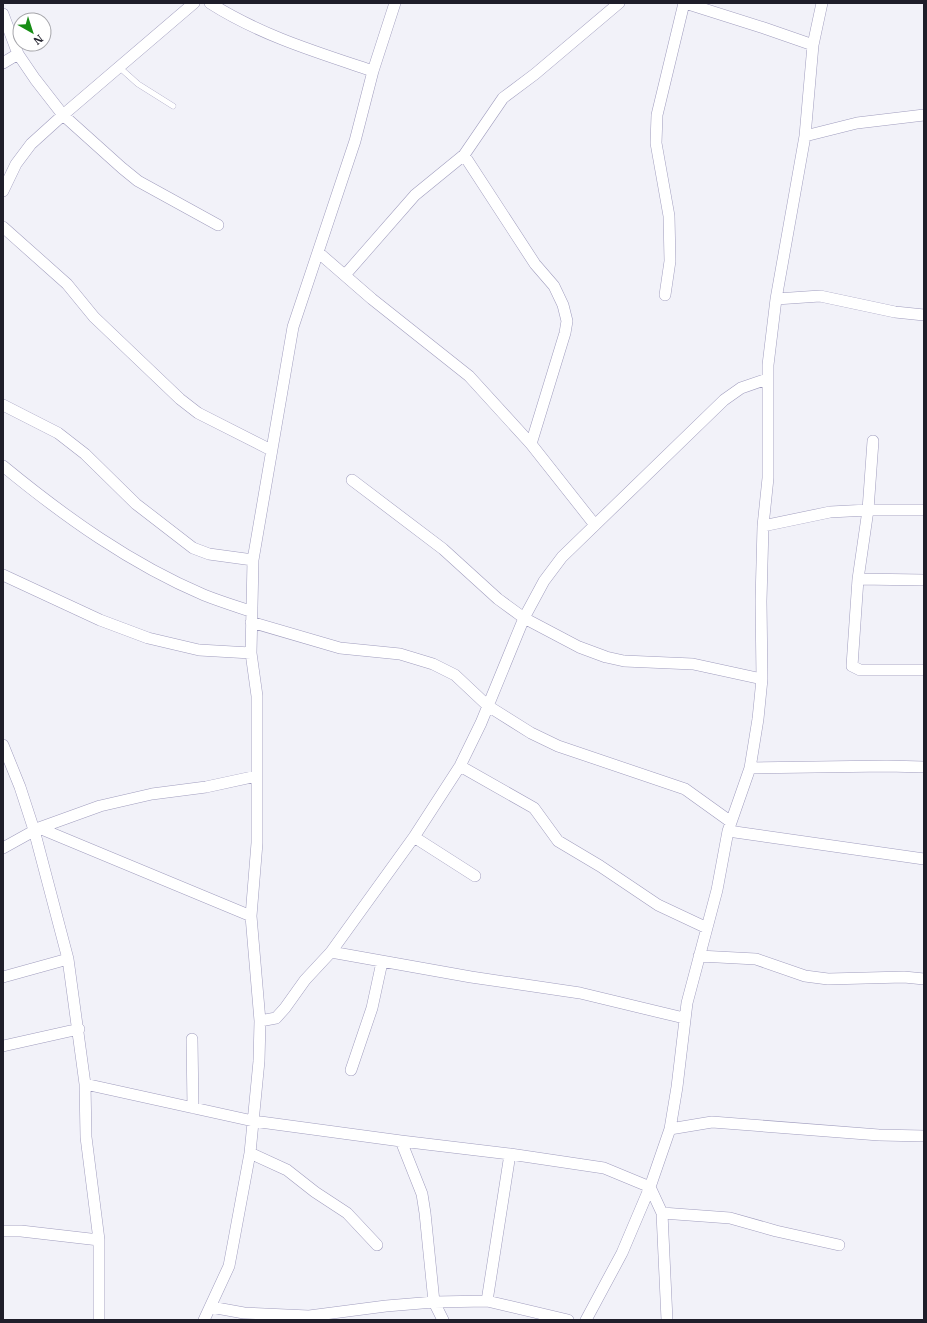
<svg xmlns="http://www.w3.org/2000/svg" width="927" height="1323" viewBox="0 0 927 1323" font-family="'IBM Plex Serif',serif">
  <rect width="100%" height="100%" fill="#f2f2f9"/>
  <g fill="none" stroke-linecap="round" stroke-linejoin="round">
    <!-- service casing -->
    <g stroke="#a09dbe" stroke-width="6">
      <path id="service" d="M119,67L138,84L173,106"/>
    </g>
    <!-- minor casing -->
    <g stroke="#a09dbe" stroke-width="12">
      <path id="minor" d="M210,3C260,35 316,52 373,71
        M685,3L764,28L813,45
        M3,14L18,54L35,79L63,115L122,168L138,181L218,225
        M3,63L18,54
        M805,136L857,123L924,115
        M464,155L535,264L554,286L563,305L567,321L565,333L531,444
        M3,191L16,164L31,144L63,115L194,3
        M3,227L67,284L94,317L180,399L198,413L271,450
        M319,253L372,299L469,376L531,444L595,525
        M345,275L415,195L464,155L503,98L535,74L619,3
        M665,295L670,261L669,216L656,143L657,115L684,3
        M776,299L820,296L895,312L924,315
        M3,405L58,433L85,454L136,504L193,548L209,554L253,560
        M873,441L868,510L858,579L852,666L860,670H923
        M3,466C65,517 131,564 204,595C219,601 235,606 250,611
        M352,480L443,549L498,599L524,618L579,647L606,657L624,661L693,664L762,679
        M763,526L830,512L868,510H924
        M3,575L100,620L148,638L199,650L251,653
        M858,579L924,580
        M251,622L340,648L400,654L433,664L455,675L488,706L531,733L558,746L685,789L731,822
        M3,745L20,787L34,830L68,959L85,1084L86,1137L99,1240V1320
        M460,766L534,808L558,841L600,866L658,905L707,928
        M750,768L887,766L924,767
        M39,828L100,806L152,794L206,787L257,776
        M728,831L924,859
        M414,837L475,876
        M3,848L39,828L251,916
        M331,952L471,977L580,993L684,1018
        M699,956L756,959L805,976L828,979L904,977L924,979
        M3,977L68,959
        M260,1021L276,1018L285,1008L305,980L331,952L414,837L460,766L481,723L524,618L544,581L562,557L724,400L741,388L767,379
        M192,1039L193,1108
        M3,1046L79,1029
        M351,1070L372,1008L382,962
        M85,1084L253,1121L401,1141L510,1154L604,1168L650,1187L622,1253L586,1320
        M670,1129L712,1122L879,1135L924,1136
        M401,1141L422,1194L425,1213L434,1302L443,1320
        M250,1153L287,1170L315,1192L347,1213L377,1245
        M662,1213L730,1218L776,1231L839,1245
        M3,1231H21L99,1240
        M487,1301L510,1154
        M211,1307L244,1313L309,1316L386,1306L434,1302L487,1301L568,1320
        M204,1320L229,1266L250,1153L259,1061L260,1021L251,916L257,843V696L251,653L253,560L293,327L355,141L373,71L395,3
        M667,1320L662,1213L650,1187L670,1129L677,1087L687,1003L717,890L728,831L750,768L758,719L762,679L761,601L763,526L768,478V365L776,299L805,136L813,45L822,3"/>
    </g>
    <!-- service -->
    <use href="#service" stroke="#fff" stroke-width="5.5"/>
    <!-- minor -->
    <use href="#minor" stroke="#fff" stroke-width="11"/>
  </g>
  <!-- border -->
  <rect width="927" height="1323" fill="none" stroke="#1f1e2a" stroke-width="8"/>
  <!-- north arrow -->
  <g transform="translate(32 32) rotate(141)"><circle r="19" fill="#ffffff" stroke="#a5a5aa"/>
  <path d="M0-3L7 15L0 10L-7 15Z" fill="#178d15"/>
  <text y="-6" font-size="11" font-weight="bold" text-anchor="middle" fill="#1f1e2a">N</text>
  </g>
</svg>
